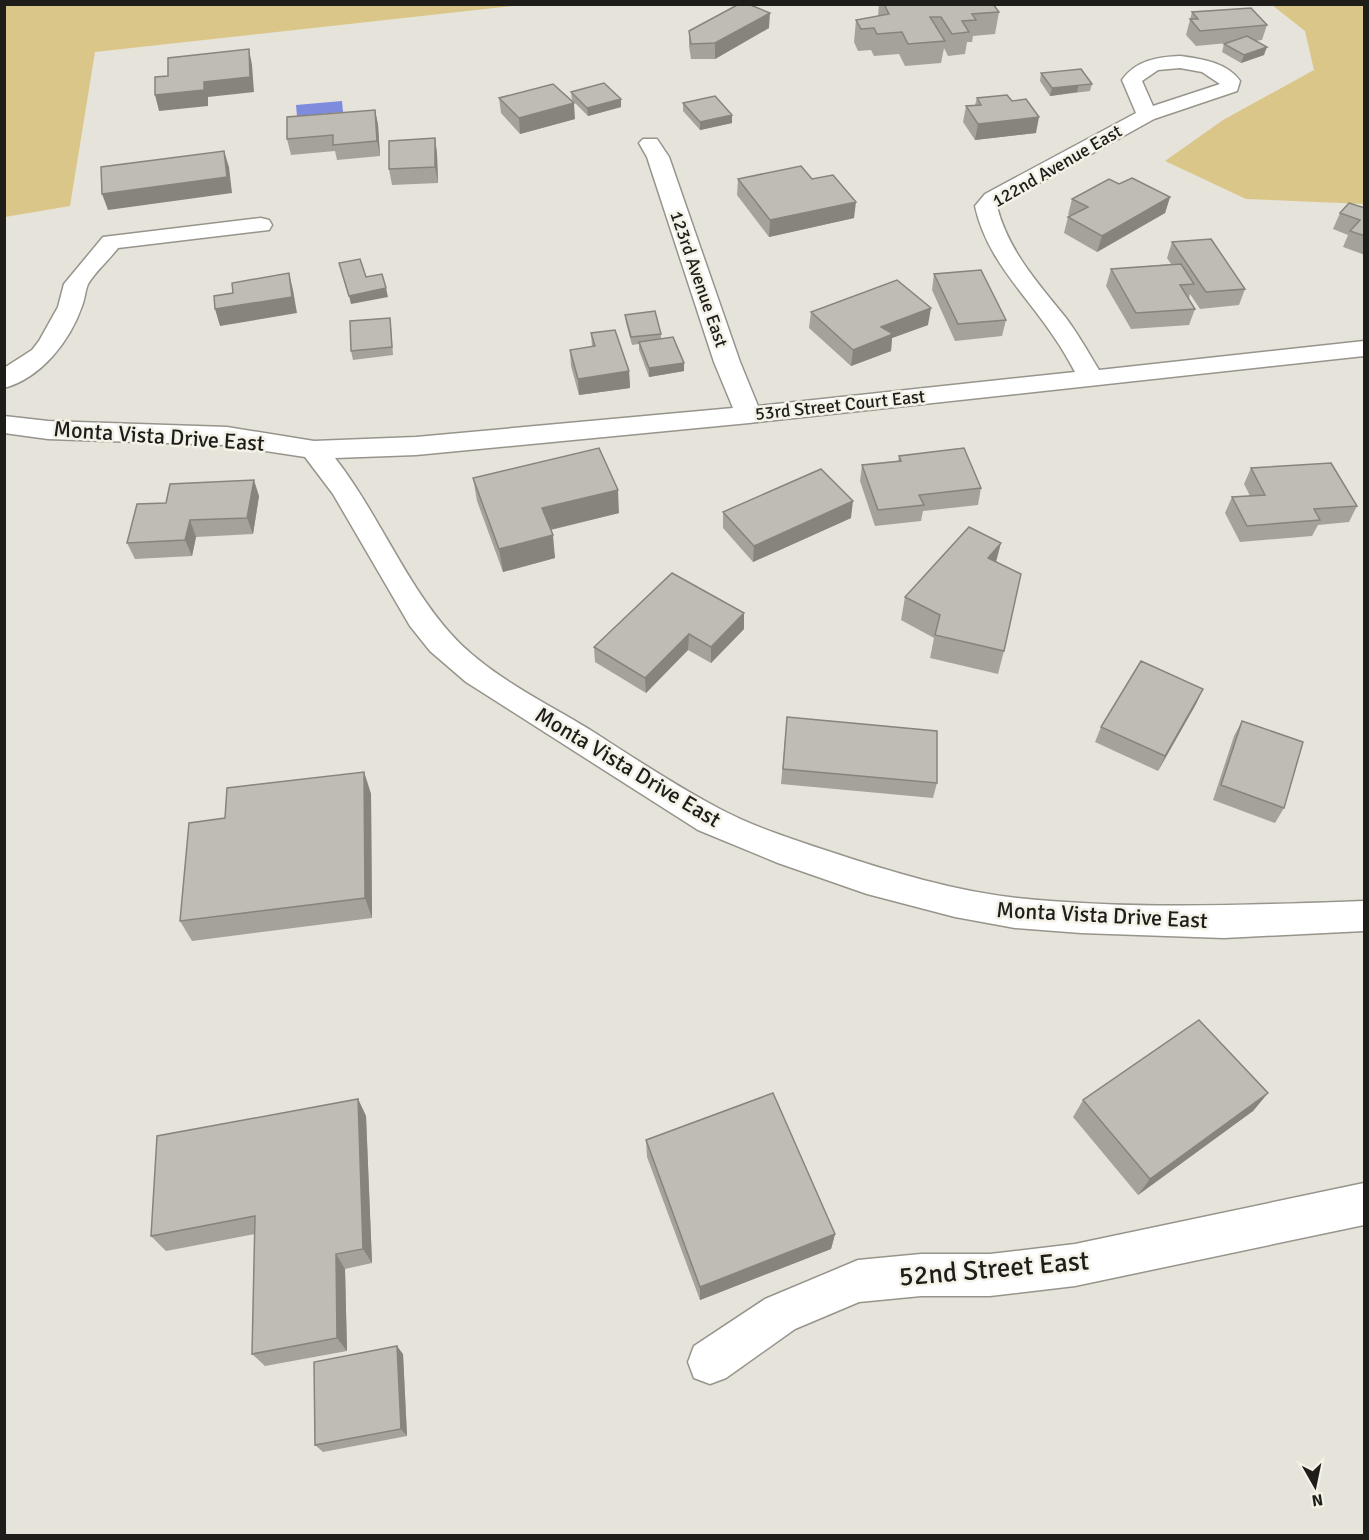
<svg xmlns="http://www.w3.org/2000/svg" width="1369" height="1540" viewBox="0 0 1369 1540" font-family="Signika,sans-serif">
  <rect width="100%" height="100%" fill="#e6e3da"/>
  <!-- green -->
  <path fill="#dbc689" d="M5,4H522V5L95,52L70,206L5,217Z
    M1272,5H1364V204L1246,199L1165,161L1223,120L1314,70L1305,31Z"/>
  <!-- water -->
  <path fill="#7e8cdd" d="M342,101L343,112L297,116L296,105Z"/>
  <g fill="none" stroke-linecap="round" stroke-linejoin="round">
    <!-- minor casing -->
    <g stroke="#96948b" stroke-width="3">
      <path id="minor" d="M1180,56C1201,59 1227,62 1240,81L1237,91L1154,119L1001,204L997,207C1009,252 1038,283 1066,318C1078,334 1088,352 1099,370L1364,341V356L749,423L416,455L335,458C378,513 404,581 450,633C487,675 545,702 592,731C634,758 676,786 720,809C754,827 794,840 831,852C891,872 955,891 1017,898C1132,910 1249,905 1364,901V931L1224,938L1081,933L1015,928L955,917L867,894L778,863L698,830L466,682L430,651L410,626L333,494L305,457L227,445L48,439L4,433V416L48,421L227,427L314,441L416,437L733,408L714,362L647,157L639,143L643,139H657L669,157L740,362L758,406L1075,372C1069,361 1063,350 1056,340C1027,295 987,261 975,206L985,194L1136,113L1122,80C1136,60 1158,57 1180,56ZM1180,68L1202,72L1220,84L1153,106L1142,81L1158,70Z
        M261,218L269,220L272,225L269,230L118,248C109,260 96,271 88,284C85,291 85,299 82,306C70,341 41,378 4,388V368L32,350L39,341L58,307L64,284L103,237Z
        M1364,1183V1225L1075,1286L990,1296H921L859,1302L795,1329L726,1378L710,1384L694,1378L688,1362L694,1346L765,1299L858,1260L921,1254H990L1075,1244Z"/>
    </g>
    <!-- minor -->
    <use href="#minor" fill="#fff" fill-rule="evenodd"/>
  </g>
  <!-- wall -->
  <path fill="#a4a29a" d="M879,4H993L999,12L995,34L973,36L972,42H967L965,54L948,56L944,48L941,63L905,66L899,54L874,56L871,50L858,51L854,42L856,20L878,16Z
    M1192,12L1267,25L1262,40L1255,41L1264,55L1241,63L1222,52L1224,44L1227,43L1196,46L1186,35Z
    M769,28L715,59H691L689,46V31Z
    M1041,73L1092,84L1090,91L1050,96L1040,81Z
    M571,92L621,107L588,116L572,100Z
    M499,98L575,119L520,134L501,113Z
    M977,98L1036,133L975,140L963,122L966,106L975,105Z
    M683,103L732,123L700,130L683,111Z
    M375,110L378,125L380,156L337,160L335,151L291,155L287,139Z
    M435,138L437,154L438,183L392,185L389,169Z
    M738,179L854,218L769,237L737,195Z
    M1119,184L1170,197L1165,213L1097,252L1064,233L1068,217L1071,216L1068,215L1072,199Z
    M1365,208V255L1343,247L1348,235L1333,229L1340,213Z
    M1172,242L1245,289L1239,305L1200,309L1190,294L1189,299L1195,309L1189,325L1131,329L1106,286L1111,269L1171,264L1167,258Z
    M934,274L1006,320L1002,336L955,341L932,290Z
    M811,312L928,325L892,338L891,351L851,366L809,328Z
    M625,315L661,334V339L684,371L649,377L639,350V344L632,345L626,323Z
    M391,326L393,355L353,360L351,351Z
    M591,333L629,371L630,388L579,395L571,366L570,350L592,347Z
    M899,456L981,488L978,505L923,511L921,521L875,526L860,481L862,465L898,462Z
    M1251,468L1357,506L1349,522L1318,525L1312,536L1240,542L1225,513L1232,497L1250,496L1244,484Z
    M473,478L619,513L551,530L555,558L503,572L477,501Z
    M259,496L253,534L196,537L192,556L135,559L127,543L166,503Z
    M723,512L851,518L753,562L723,528Z
    M997,562L1004,651L998,674L930,658L934,638L901,620L905,597Z
    M744,613V629L711,663L688,650L646,693L595,662L594,647Z
    M1203,689L1196,704L1158,771L1095,742L1101,727Z
    M787,717L937,783L933,798L781,784Z
    M1242,721L1284,808L1275,823L1213,800L1234,736Z
    M364,772L371,794L372,918L192,941L180,921L225,818Z
    M1268,1093L1253,1111L1138,1195L1073,1117L1083,1100Z
    M358,1099L366,1116L372,1263L345,1269L347,1351L265,1366L252,1354L255,1234L166,1251L151,1236Z
    M646,1140L835,1234L831,1249L700,1300L647,1157Z
    M403,1354L407,1436L323,1452L315,1445Z"/>
  <!-- shaded-wall -->
  <path fill="#86847d" d="M770,13L769,28L715,59V43Z
    M1267,47L1264,55L1241,63L1244,55Z
    M249,49L252,65L254,92L208,97V106L159,111L155,95L204,82Z
    M1079,84L1077,92L1050,96L1052,88Z
    M621,99V107L588,116L587,108Z
    M574,103L575,119L520,134L519,118Z
    M375,110L378,125L380,156L377,141Z
    M732,115V123L700,130V122Z
    M1039,117L1036,133L975,140L978,124Z
    M435,138L437,154L438,183L435,167Z
    M224,151L229,167L232,193L108,210L102,194Z
    M1170,197L1165,213L1097,252L1102,236Z
    M856,202L854,218L769,237L770,220Z
    M289,273L293,290L297,313L220,326L215,309Z
    M386,288L388,297L351,304L349,296Z
    M931,308L928,325L892,338L891,351L851,366L853,350L881,327Z
    M684,363V371L649,377V368Z
    M629,371L630,388L579,395L578,379Z
    M254,480L259,496L253,534L247,518Z
    M618,490L619,513L545,531L542,508Z
    M853,501L851,518L753,562L754,546Z
    M190,520L196,537L192,556L185,540Z
    M553,535L555,558L503,572L499,549Z
    M1001,543L995,566L988,558Z
    M744,613V629L711,663V647Z
    M689,634L688,650L646,693L645,678Z
    M1203,689L1196,704L1158,771L1165,756Z
    M364,772L371,794L372,918L365,898Z
    M1268,1093L1253,1111L1138,1195L1150,1179Z
    M358,1099L366,1116L372,1263L363,1249Z
    M835,1234L831,1249L700,1300V1287Z
    M336,1254L345,1269L347,1351L337,1338Z
    M397,1346L403,1354L407,1436L401,1429Z"/>
  <!-- building -->
  <path fill="#bfbcb3" stroke="#86847d" stroke-width="1.5" d="M739,4H748L770,13L715,43L691,44L689,31Z
    M884,4H993L999,12L972,14L976,20L962,21L969,32L952,34L941,17H930L945,41L908,44L902,32L877,34L874,28L861,29L856,20L889,14Z
    M1251,8L1267,25L1200,31L1190,19H1198L1192,12Z
    M1247,36L1267,47L1244,55L1224,44Z
    M249,49L250,77L204,82V90L155,95V77L168,76V58Z
    M1081,69L1092,84L1052,88L1041,73Z
    M604,83L621,99L587,108L571,92Z
    M553,84L574,103L519,118L499,98Z
    M1007,95L1012,101L1026,99L1039,117L978,124L966,106L981,105L977,98Z
    M715,96L732,115L700,122L683,103Z
    M375,110L377,141L333,145V135L287,139V117Z
    M435,138V167L389,169V141Z
    M224,151L227,177L102,194L101,167Z
    M801,166L812,179L833,175L856,202L770,220L738,179Z
    M1132,178L1170,197L1102,236L1068,217L1088,207L1072,199L1109,179L1119,184Z
    M1349,203L1365,208V236L1350,231L1360,220L1340,213Z
    M1211,239L1245,289L1206,292L1172,242Z
    M360,259L366,277L382,274L386,288L349,296L339,263Z
    M1181,264L1194,284L1180,285L1195,309L1136,313L1111,269Z
    M981,270L1006,320L958,324L934,274Z
    M289,273L292,297L215,309L214,296L233,293L232,283Z
    M897,280L931,308L881,327L893,334L853,350L811,312Z
    M655,311L661,334L631,337L625,315Z
    M390,318L392,347L351,351L350,321Z
    M615,330L629,371L578,379L570,350L595,346L591,333Z
    M673,337L684,363L649,368L639,342Z
    M599,448L618,490L542,508L553,535L499,549L473,478Z
    M964,448L981,488L919,495L924,505L878,510L862,465L901,461L899,456Z
    M1331,463L1357,506L1314,509L1320,520L1247,526L1232,497L1265,495L1251,468Z
    M821,469L853,501L754,546L723,512Z
    M254,480L247,518L190,520L185,540L127,543L137,504L166,503L170,484Z
    M969,527L1001,543L988,558L1021,574L1004,651L935,635L940,615L905,597Z
    M672,573L744,613L711,647L689,634L645,678L594,647Z
    M1141,661L1203,689L1165,756L1101,727Z
    M787,717L937,731V783L783,769Z
    M1242,721L1303,742L1284,808L1221,785Z
    M364,772L365,898L180,921L189,823L225,818L227,788Z
    M1199,1020L1268,1093L1150,1179L1083,1100Z
    M773,1093L835,1234L700,1287L646,1140Z
    M358,1099L363,1249L336,1254L337,1338L252,1354L255,1216L151,1236L157,1136Z
    M397,1346L401,1429L315,1445L314,1362Z"/>
  <g text-anchor="middle" dominant-baseline="central" stroke-width="5" stroke-linejoin="round" paint-order="stroke">
    <!-- far-street labels -->
    <g font-size="18" fill="#1e1d1a" stroke="#f4f1e7">
      <text transform="translate(1057 166) rotate(-30)">122nd Avenue East</text>
      <text transform="translate(699 279) rotate(71)">123rd Avenue East</text>
      <text transform="translate(840 405) rotate(-6)">53rd Street Court East</text>
    </g>
    <!-- street labels -->
    <g font-size="22" fill="#1e1d1a" stroke="#f4f1e7">
      <text transform="translate(159 436) rotate(4)">Monta Vista Drive East</text>
      <text transform="translate(628 767) rotate(31)">Monta Vista Drive East</text>
      <text transform="translate(1102 915) rotate(3)">Monta Vista Drive East</text>
    </g>
    <!-- near-street labels -->
    <g font-size="27" fill="#1e1d1a" stroke="#f4f1e7">
      <text transform="translate(994 1269) rotate(-5)">52nd Street East</text>
    </g>
  </g>
  <!-- border -->
  <rect width="1369" height="1540" fill="none" stroke="#1e1d1a" stroke-width="12"/>
  <!-- north arrow -->
  <g transform="translate(1315 1486) rotate(171)" stroke="#f4f1e7" stroke-width="4.5" paint-order="stroke">
  <path d="M0-4.5L10 22L0 15L-10 22Z" fill="#1e1d1a"/>
  <text y="-9" font-size="16" font-weight="bold" text-anchor="middle" fill="#1e1d1a">N</text>
  </g>
</svg>
